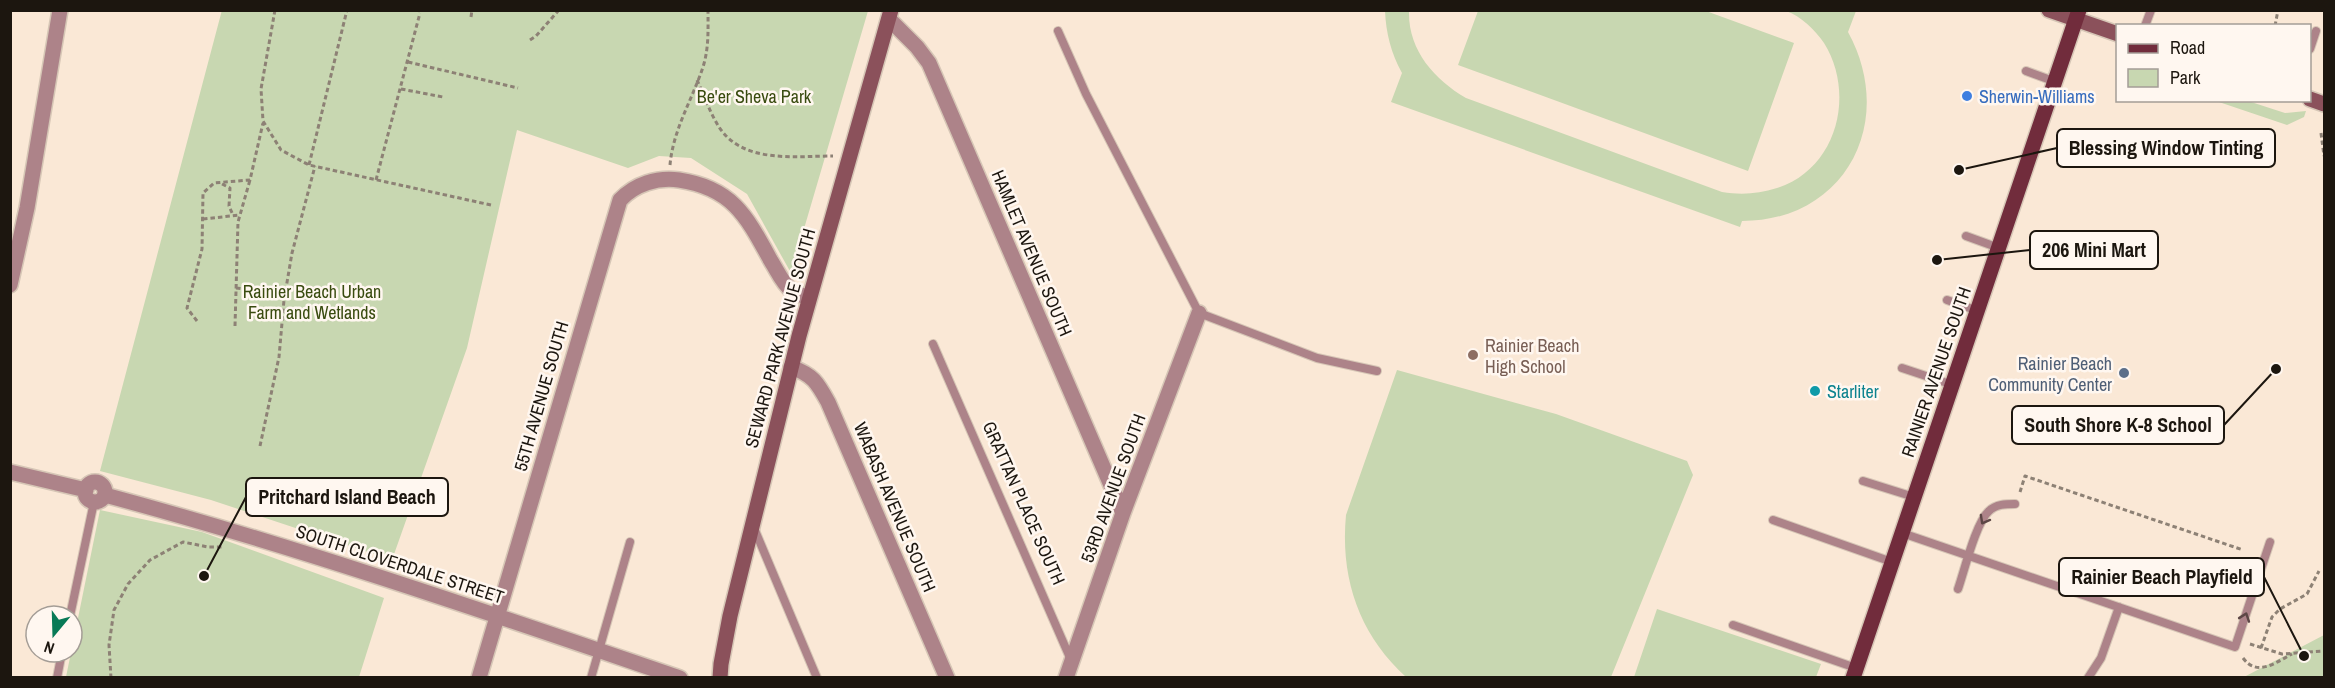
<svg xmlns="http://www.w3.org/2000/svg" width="2335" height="688" viewBox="0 0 2335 688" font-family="'Archivo Narrow',sans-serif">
  <rect width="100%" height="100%" fill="#fae8d6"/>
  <!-- green -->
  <path fill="#c8d7b1" d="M222,10H868V11L791,273L747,194L691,158L659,156L628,168L517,130L467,348L392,560L211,500L100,471Z
    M1385,11H1409C1408,50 1434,79 1466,98L1722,192C1741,195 1758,194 1777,188C1837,169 1856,94 1824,43C1815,30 1801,16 1786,11H1856L1848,32C1897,121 1846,221 1742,221L1740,227L1391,102L1402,73C1391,53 1386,33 1385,11Z
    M1478,11H1706L1794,43L1748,171L1458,65Z
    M2216,101H2248L2285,113L2306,111L2304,117L2287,125Z
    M1397,370L1556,414L1687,461L1693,475L1611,677H1406C1359,634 1340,578 1346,515Z
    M100,510L202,532L384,598L359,677H66Z
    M1657,609L1821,664L1816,677H1634Z
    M2324,635V677H2244Z"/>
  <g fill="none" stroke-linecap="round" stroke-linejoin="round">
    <!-- lane casing -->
    <g stroke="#d6c6b6" stroke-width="10">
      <path id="lane" d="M2145,26L2151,10
        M1058,31L1086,94L1199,313L1317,358L1377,371
        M2310,49L2316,31
        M2026,71L2056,82
        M1966,236L1999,248
        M1947,300L1978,311
        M933,344L1071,660
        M1902,368L1953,385
        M1863,481L1914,497
        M1773,520L1892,562
        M754,528L817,678
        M1902,533L2235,647L2270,542
        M2231,578L2255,586
        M1958,589C1964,572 1976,522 1989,511C1996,504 2006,504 2015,504
        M70,616L94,502
        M1733,625L1856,668
        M57,678L62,652
        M591,678L630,542
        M2088,678L2101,658L2119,607"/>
    </g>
    <!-- street casing -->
    <g stroke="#d6c6b6" stroke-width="18">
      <path id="street" d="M889,19L917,47L929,63L1123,513
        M10,285L27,208L60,10
        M791,367C813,375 817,382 828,402L947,678
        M10,472L86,490
        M85 492a10 10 0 1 1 20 0a10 10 0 1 1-20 0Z
        M105,495C299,547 489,613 680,678
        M479,678L620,200C635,184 657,177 679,180C733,188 747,217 771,261C778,272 782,283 792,291C797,294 804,296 809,298
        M1066,678L1123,513L1199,313"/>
    </g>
    <!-- secondary casing -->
    <g stroke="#d6c6b6" stroke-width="18">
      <path id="secondary" d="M2049,10L2118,34
        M2310,99L2324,104
        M720,678L721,664L730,616L799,336L891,10"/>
    </g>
    <!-- primary casing -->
    <g stroke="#d6c6b6" stroke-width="18">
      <path id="primary" d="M1853,678L2079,10"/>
    </g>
    <!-- path -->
    <path stroke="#8d8175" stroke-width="3" stroke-dasharray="4.5 3" stroke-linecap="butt" d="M275,10L261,89L263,121L281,150L309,165L491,205
      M471,17L472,10
      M2275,26L2278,10
      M530,40L536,36L559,10
      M408,62L518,88
      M697,80C704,95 710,113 719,127C743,164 795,156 833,156
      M401,89L443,97
      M2321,133L2324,156
      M309,165L347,10
      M670,165C673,130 692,100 703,67C709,48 708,30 708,10
      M376,180L420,13
      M222,184L230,188L229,206L233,215
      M203,219L240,215
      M236,288L285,294
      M197,321L187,308L202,249L203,193L214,183L250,180L263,123
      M235,326L238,222L250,180
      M260,446L279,357L284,300L292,253L315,166
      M2020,492L2025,476L2243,550
      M2250,644L2282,654L2324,651
      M2261,648L2272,617L2280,609L2307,594L2319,571
      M2243,658C2257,677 2275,663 2292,654
      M111,678L109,645L114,610L128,584L150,560L183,542L208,547H223"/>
    <!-- lane -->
    <use href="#lane" stroke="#ad8389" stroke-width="8"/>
    <!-- street -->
    <use href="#street" stroke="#ad8389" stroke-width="15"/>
    <!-- secondary -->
    <use href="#secondary" stroke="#8b515b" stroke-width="15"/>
    <!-- primary -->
    <use href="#primary" stroke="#712c3c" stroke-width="15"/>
  </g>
  <!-- one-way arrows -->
  <defs><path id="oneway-chevron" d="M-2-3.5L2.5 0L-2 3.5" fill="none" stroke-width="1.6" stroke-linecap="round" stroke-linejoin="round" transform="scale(1.5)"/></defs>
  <g stroke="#5d4746">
    <use href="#oneway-chevron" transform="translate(1984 520) rotate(119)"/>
    <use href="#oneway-chevron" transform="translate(2245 617) rotate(-71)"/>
  </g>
  <!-- markers -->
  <circle fill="#3f7fe0" stroke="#fff7f0" stroke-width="2" cx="1967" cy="96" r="6"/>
  <circle fill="#8d6e63" stroke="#fff7f0" stroke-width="2" cx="1473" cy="355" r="6"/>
  <circle fill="#5c6f8a" stroke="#fff7f0" stroke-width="2" cx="2124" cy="373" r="6"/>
  <circle fill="#0f9aa8" stroke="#fff7f0" stroke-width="2" cx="1815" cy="391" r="6"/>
  <g text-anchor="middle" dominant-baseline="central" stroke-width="5" stroke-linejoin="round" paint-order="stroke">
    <!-- park labels -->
    <g font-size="18" fill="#394b0f" stroke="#fff7f0">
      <text x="754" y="96">Be'er Sheva Park</text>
      <text x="312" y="291">Rainier Beach Urban<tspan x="312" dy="21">Farm and Wetlands</tspan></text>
    </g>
    <!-- shop labels -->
    <g font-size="18" fill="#366cbe" stroke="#fff7f0" text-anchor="start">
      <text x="1979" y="96">Sherwin-Williams</text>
    </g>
    <!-- street labels -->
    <g font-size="18" fill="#1c160f" stroke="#fff7f0">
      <text transform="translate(1032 253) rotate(67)">HAMLET AVENUE SOUTH</text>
      <text transform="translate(780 338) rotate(-75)">SEWARD PARK AVENUE SOUTH</text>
      <text transform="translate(1936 372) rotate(-71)">RAINIER AVENUE SOUTH</text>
      <text transform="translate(541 396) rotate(-74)">55TH AVENUE SOUTH</text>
      <text transform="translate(1113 488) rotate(-70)">53RD AVENUE SOUTH</text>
      <text transform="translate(1024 503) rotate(66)">GRATTAN PLACE SOUTH</text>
      <text transform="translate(895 507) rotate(67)">WABASH AVENUE SOUTH</text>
      <text transform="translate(400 564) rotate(18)">SOUTH CLOVERDALE STREET</text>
    </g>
    <!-- education labels -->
    <g font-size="18" fill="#785e54" stroke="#fff7f0" text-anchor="start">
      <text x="1485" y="345">Rainier Beach<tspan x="1485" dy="21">High School</tspan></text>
    </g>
    <!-- service labels -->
    <g font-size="18" fill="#4e5e75" stroke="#fff7f0" text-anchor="end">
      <text x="2112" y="363">Rainier Beach<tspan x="2112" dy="21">Community Center</tspan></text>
    </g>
    <!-- culture labels -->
    <g font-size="18" fill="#0d838f" stroke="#fff7f0" text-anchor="start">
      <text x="1827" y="391">Starliter</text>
    </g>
  </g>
  <!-- callouts -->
  <path fill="none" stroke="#1c160f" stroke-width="2" d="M1959 170L2057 148M1937 260L2030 250M2276 369L2224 425M204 576L246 497M2304 656L2264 577"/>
  <g fill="#1c160f" stroke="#fff7f0" stroke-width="2">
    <circle cx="1959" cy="170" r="6"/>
    <circle cx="1937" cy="260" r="6"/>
    <circle cx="2276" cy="369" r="6"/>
    <circle cx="204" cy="576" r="6"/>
    <circle cx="2304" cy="656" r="6"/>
  </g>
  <g fill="#fff7f0" stroke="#1c160f" stroke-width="2">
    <rect x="2057" y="129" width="218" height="38" rx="6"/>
    <rect x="2030" y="231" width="128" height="38" rx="6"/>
    <rect x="2012" y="406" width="212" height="38" rx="6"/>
    <rect x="246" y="478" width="202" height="38" rx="6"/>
    <rect x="2059" y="558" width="205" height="38" rx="6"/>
  </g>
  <g font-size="20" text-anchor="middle" font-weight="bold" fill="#1c160f">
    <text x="2166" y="155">Blessing Window Tinting</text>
    <text x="2094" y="257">206 Mini Mart</text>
    <text x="2118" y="432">South Shore K-8 School</text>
    <text x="347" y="504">Pritchard Island Beach</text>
    <text x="2162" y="584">Rainier Beach Playfield</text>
  </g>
  <!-- border -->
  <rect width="2335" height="688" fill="none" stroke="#1c160f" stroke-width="24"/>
  <!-- legend -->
  <rect x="2116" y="24" width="195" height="78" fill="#fff7f0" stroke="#a49d96" stroke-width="1.5"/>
  <rect x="2128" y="44" width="30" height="9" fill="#712c3c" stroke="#a49d96" stroke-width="1.5"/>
  <text x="2170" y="54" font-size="18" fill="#1c160f">Road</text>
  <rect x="2128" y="69" width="30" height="18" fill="#c8d7b1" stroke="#a49d96" stroke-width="1.5"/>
  <text x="2170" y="84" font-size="18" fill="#1c160f">Park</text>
  <!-- north arrow -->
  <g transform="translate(54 634) rotate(199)"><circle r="28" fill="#fff7f0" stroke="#a49d96" stroke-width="1.5"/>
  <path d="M0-4.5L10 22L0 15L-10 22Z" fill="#087a56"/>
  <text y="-9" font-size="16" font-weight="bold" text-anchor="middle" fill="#1c160f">N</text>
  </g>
</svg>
